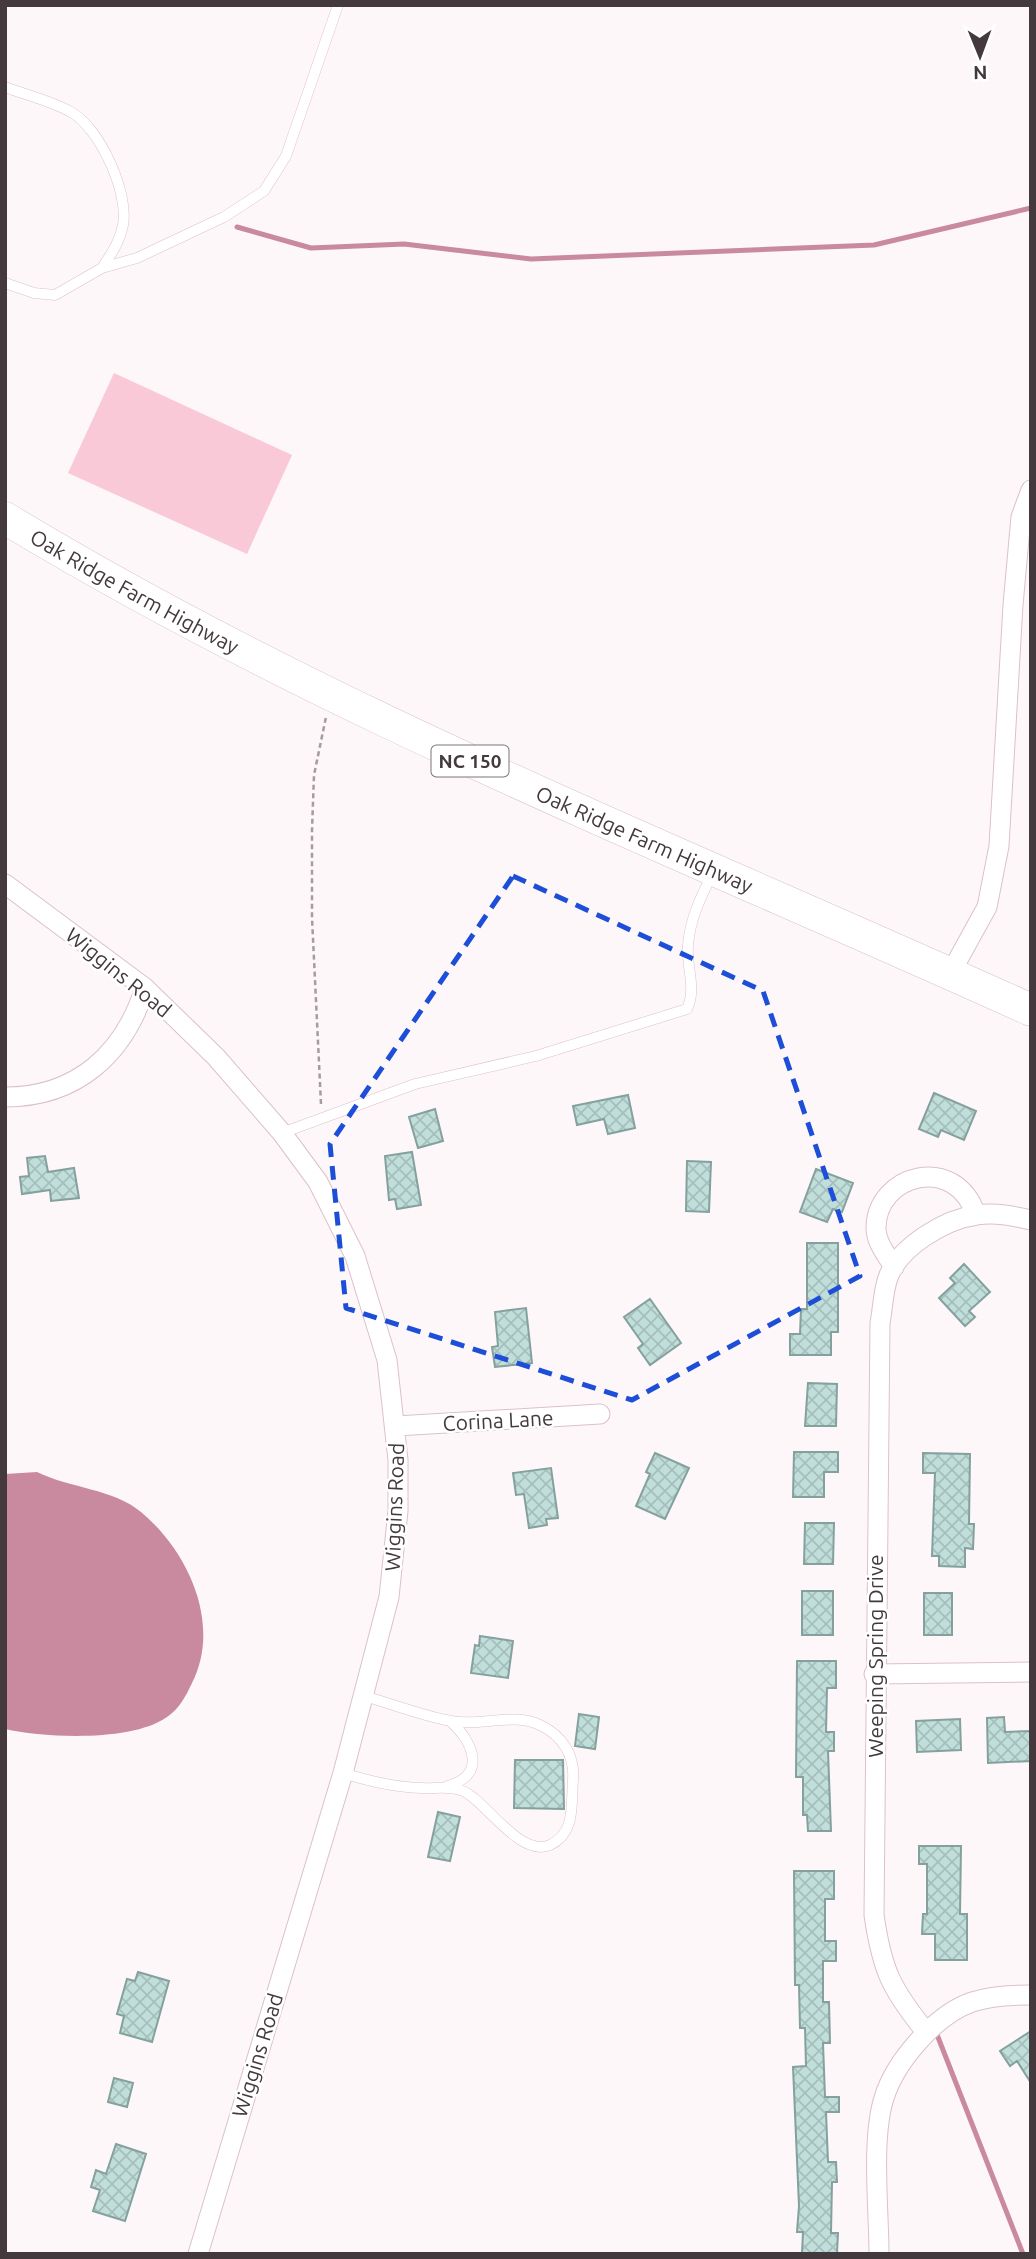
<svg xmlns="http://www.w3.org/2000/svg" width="1036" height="2259" viewBox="0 0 1036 2259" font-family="Ubuntu,sans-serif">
  <defs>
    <pattern id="building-cross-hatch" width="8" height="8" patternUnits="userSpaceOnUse" patternTransform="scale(1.75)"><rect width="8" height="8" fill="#c0deda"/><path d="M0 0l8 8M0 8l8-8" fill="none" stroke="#a6bfbc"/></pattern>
  </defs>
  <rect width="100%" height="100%" fill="#fdf7f9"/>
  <!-- pitch -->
  <path fill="#f9c9d8" d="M114,373L292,455L247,554L68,473Z"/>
  <!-- water -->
  <path fill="#c9899e" d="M37,1472C69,1488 114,1489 141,1512C188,1551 222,1624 192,1683C186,1696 179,1709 167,1717C132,1742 45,1738 5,1729V1474Z"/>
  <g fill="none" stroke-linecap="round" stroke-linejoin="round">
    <!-- stream -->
    <path stroke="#c9899e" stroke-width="5" d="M237,227L311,248L404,244L531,259L874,245L1031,208
      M936,2032L1023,2254"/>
  </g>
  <!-- building -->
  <path fill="url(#building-cross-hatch)" stroke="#84a19d" stroke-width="2" d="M934,1093L976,1111L964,1140L941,1130L938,1137L919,1129Z
    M628,1095L635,1128L608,1134L604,1119L577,1125L573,1106Z
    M435,1109L443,1141L418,1148L409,1117Z
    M412,1152L421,1205L397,1209L395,1199L389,1200L385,1156Z
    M45,1156L48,1172L74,1168L79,1198L51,1201L50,1190L22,1194L20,1177L29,1176L27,1158Z
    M687,1161L711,1162L709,1212L686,1211Z
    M816,1169L853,1183L842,1212L833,1209L827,1222L800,1212Z
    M807,1243H838V1332H831V1355H790V1334H800L801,1309H807Z
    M964,1264L990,1292L969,1311L975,1317L965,1326L939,1298L955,1283L950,1278Z
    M650,1299L681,1343L650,1365L638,1348L643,1344L624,1317Z
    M526,1308L532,1363L495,1367L492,1347L498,1346L495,1312Z
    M808,1383L837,1384L836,1426H805Z
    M794,1452H838V1472H824V1497H793Z
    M655,1453L689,1468L665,1519L636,1506L650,1474L646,1472Z
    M923,1453L970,1454L969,1524H974L973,1549L965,1548V1567L939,1566V1556H932L935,1473H923Z
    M551,1468L558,1518L546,1519L547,1525L529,1528L524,1494L516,1495L513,1473Z
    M805,1523H834L833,1564H804Z
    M802,1591H833V1635H802Z
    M924,1593H952V1635H924Z
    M480,1636L513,1641L508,1678L471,1673L475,1645L479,1646Z
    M797,1661H836V1688H827L826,1732H834V1751H828L831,1831H808L807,1815H803V1777H796Z
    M579,1714L599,1717L595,1749L575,1746Z
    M1004,1717L1005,1732L1031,1731V1761L988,1763L987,1718Z
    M960,1719L961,1750L917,1752L916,1721Z
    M515,1760H563L564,1809L514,1808Z
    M438,1812L460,1817L450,1861L428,1857Z
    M919,1846H961L960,1914H967V1960H935V1934H922L923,1914H927V1864H919Z
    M794,1871H834V1899H825V1941H836V1961H823V2002H829L830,2043H823L825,2097H839V2112H826L828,2162H836L837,2182H832L831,2233H838L837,2253H802L803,2232H797L799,2206L793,2067L806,2066L805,2028H800L799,1985H795Z
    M138,1972L169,1981L152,2042L120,2033L124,2016L117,2014L127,1979L135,1981Z
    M1031,2031V2083L1017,2061L1010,2066L1000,2051Z
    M114,2078L133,2083L127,2107L108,2102Z
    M116,2144L146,2154L125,2221L93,2211L100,2190L91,2187L96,2170L106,2174Z"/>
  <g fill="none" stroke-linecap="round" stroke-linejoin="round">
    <!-- lane casing -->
    <g stroke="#dcc1c9" stroke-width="11">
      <path id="lane" d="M5,87C26,95 51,101 71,112C100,128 129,193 123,225C120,242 111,254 102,268
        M5,283L34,293L55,295L102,268L137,258L224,217L264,191L286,156L338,5
        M282,1133L415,1084L536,1056L687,1009C697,988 686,967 688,945C690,919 701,896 713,873
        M343,1773C368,1781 394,1787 421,1788C435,1789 449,1785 463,1791C486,1801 520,1858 550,1845C576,1833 571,1804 573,1780C575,1756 563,1736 540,1725C513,1712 480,1727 451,1721C422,1716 393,1704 364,1696
        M447,1786C487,1776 474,1742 450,1721"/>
    </g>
    <!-- street casing -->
    <g stroke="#dcc1c9" stroke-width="21">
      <path id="street" d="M5,884L145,988L216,1057L282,1133L318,1182L355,1256L387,1360L398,1460V1511L389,1597L343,1773L198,2254
        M950,974L987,907L999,846L1013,605L1021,517L1031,490
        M5,1097C77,1097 124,1054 145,988
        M894,1267C887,1255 876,1243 876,1228C876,1175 955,1152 976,1215
        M396,1426L600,1414
        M874,1674L1031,1672
        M926,2032C891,1989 882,1970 874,1915L880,1323C883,1308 883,1289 889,1275C902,1245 946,1219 977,1215C995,1212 1013,1216 1031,1220
        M879,2254C879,2210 871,2139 884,2098C895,2062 935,2015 972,2002C991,1996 1012,1995 1031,1995"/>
    </g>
    <!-- primary casing -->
    <g stroke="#dcc1c9" stroke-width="33">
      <g id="primary">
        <path id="s1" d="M5,518C330,715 685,853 1031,1010"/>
      </g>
    </g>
    <!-- path -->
    <path stroke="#a49c9f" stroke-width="2.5" stroke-dasharray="5 3.5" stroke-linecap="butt" d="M321,1104L312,918V830L314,775L326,717"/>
    <!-- lane -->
    <use href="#lane" stroke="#fff" stroke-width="10"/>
    <!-- street -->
    <use href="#street" stroke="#fff" stroke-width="19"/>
    <!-- primary -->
    <use href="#primary" stroke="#fff" stroke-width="32"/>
  </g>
  <!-- marked area -->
  <path fill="none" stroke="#1d4ed8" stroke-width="5" stroke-dasharray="14 9" stroke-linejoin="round" d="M513,876L763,991L860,1276L632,1400L346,1308L330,1144Z"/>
  <g text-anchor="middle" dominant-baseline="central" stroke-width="5" stroke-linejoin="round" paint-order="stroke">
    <!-- shield labels -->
    <rect fill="#fff" stroke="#7c7477" stroke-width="2" x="431.5" y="745.5" width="77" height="31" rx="5"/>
    <g font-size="19" font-weight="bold" fill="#44393d">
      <text x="470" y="761">NC 150</text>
    </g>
    <!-- street labels -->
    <g font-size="21" fill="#44393d" stroke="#fff">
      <text stroke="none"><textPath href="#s1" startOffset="149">Oak Ridge Farm Highway</textPath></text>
      <text stroke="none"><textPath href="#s1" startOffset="716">Oak Ridge Farm Highway</textPath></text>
      <text transform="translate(119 972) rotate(39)">Wiggins Road</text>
      <text transform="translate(498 1420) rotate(-3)">Corina Lane</text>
      <text transform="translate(394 1507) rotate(-88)">Wiggins Road</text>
      <text transform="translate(875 1656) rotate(-90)">Weeping Spring Drive</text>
      <text transform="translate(257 2055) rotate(-73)">Wiggins Road</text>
    </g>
  </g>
  <!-- border -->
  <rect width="1036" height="2259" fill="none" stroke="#44393d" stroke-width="14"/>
  <!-- north arrow -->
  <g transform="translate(980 56) rotate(179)" stroke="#ffffff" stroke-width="5" paint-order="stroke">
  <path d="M0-5L12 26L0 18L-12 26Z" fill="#44393d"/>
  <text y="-10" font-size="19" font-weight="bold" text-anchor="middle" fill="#44393d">N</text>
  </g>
</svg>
